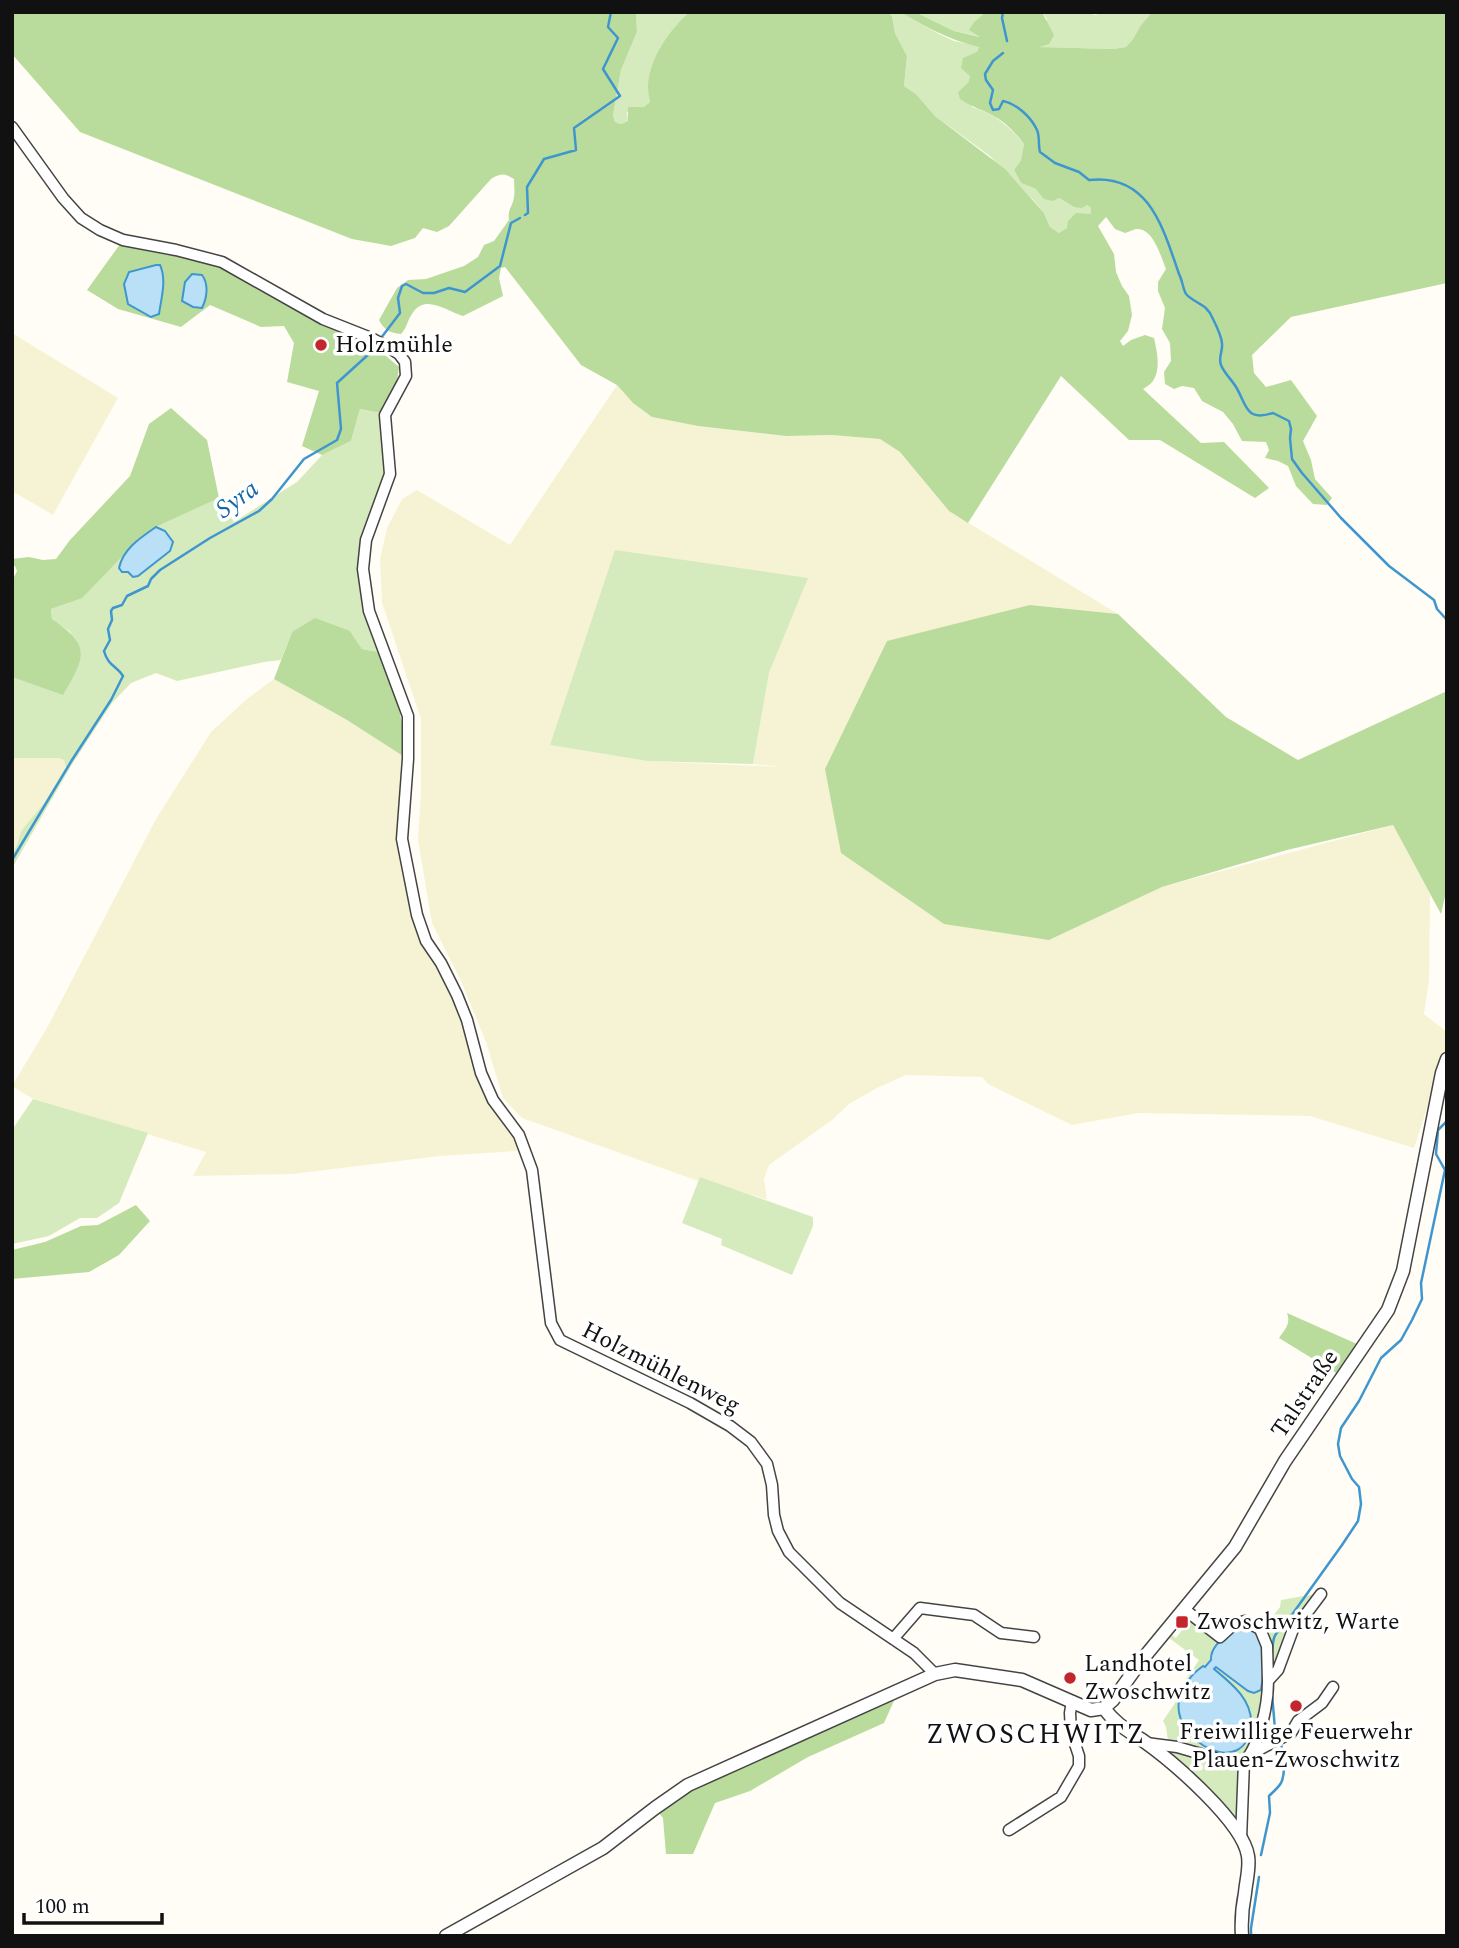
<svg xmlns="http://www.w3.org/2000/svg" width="1459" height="1948" viewBox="0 0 1459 1948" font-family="Spectral,serif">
  <rect width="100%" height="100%" fill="#fffdf5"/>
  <!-- farmland -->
  <path fill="#f6f3d4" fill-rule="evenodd" d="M12,333L118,398L53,515L12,491Z
    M617,385L633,403L652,417L698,426L786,436L832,435L880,439L900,452L949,511L1118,614L1030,605L1049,940L1162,887L1393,825L1430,894L1429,980L1424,1014L1447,1032V1047L1414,1148L1310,1116L1138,1113L1072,1125L988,1084L982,1077L906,1075L877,1088L849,1104L832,1120L769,1165L764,1179L767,1200L700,1178L698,1181L522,1118L503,1098L486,1042L461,981L432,923L418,840L421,793V719L382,603L380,559L387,528L402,499L417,490L510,545ZM807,578L769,673L753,764L781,767L647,761L550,745Z
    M274,679L347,720L403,756L396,831L405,882L420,939L444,977L459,1007L483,1094L515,1137L517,1151L440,1156L292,1174L193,1176L206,1152L33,1099L12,1086L48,1026L156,819L211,732L247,699Z
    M12,758H58L64,760L66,767L44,803L21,831L17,845L12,854Z"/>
  <!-- green -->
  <path fill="#d5ebbd" d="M636,12H689C663,38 645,65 650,102L644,107L627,112L628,121L621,124L615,122L613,115L621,70L637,32Z
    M888,12H900L939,34L954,41L979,46L968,83L972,107C995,114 1009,126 1024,144L1021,160L1014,170L1021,183L1059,198L1074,207L1087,205L1091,208V215L1059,233L1050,227L1044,213L1034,201L990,156L935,116L916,94L904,86L907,56L895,33L892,16Z
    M915,12H986L975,22L982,37L954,31Z
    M1042,12H1089L1095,15L1104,12H1152L1141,25L1133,39L1126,47L1113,49L1036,47L1047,19Z
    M360,409L381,413L386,481L376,497L360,549L361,601L363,613L379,652L362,649L350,631L292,632L281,660L264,662L177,681L156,673L131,683L112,703L71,766L12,868V854L17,845L21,831L44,803L66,767L64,760L58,758H12V677L63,694L77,641L69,631L52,619L51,609L62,605L140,538L156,527L219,498L234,522L297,482L322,455L351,441Z
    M615,550L808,578L769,673L753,764L647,761L550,745Z
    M33,1099L148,1133L119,1203L97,1218H80L49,1236L12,1244V1130Z
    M700,1177L813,1217V1226L792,1275L721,1245L722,1239L682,1223Z
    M1315,1594L1277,1665L1271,1671L1264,1628L1280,1607L1281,1600Z
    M1191,1618L1222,1641L1205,1667L1234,1685L1213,1669L1216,1667L1248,1691L1263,1675C1263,1703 1256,1728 1247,1755L1236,1759L1169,1743C1166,1735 1168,1728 1163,1721L1181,1694L1180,1688L1199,1660L1169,1638L1172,1635L1176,1638Z
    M1164,1749L1234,1766L1240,1774L1238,1819H1234Z"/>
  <!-- forest -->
  <path fill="#b9dc9c" d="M12,12H636L637,32L621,70L613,115L615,122L621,124L628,121V107H644L650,102C649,97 648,91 648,85C650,57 669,31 689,12H888L892,16L895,33L907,56L904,86L916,94L935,116L1005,169L1044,213L1050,227L1059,233L1067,228L1068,221L1076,213L1091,214V208L1087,205L1082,208L1074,207L1059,198L1053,201L1044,199L1036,189L1021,183L1014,170L1021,160L1024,144C1016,134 1007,123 995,117C984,110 971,107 960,99L958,92L968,83L970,76L961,68L963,58L977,52L979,47C949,40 926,27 900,12H915L954,31L980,37L969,30L974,22L986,12H1042L1054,35L1049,44L1039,47L1113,49L1126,47L1133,39L1141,25L1152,12H1447V283L1291,317L1252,355L1254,373L1266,387L1291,380L1317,416L1303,441L1311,460L1315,479L1332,498L1327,505L1313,504L1296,486L1288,466L1278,461L1265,458L1269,450L1266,442L1242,441L1233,424L1223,412L1202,401L1194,388L1182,386L1174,389L1165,384L1164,372L1171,361L1170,343L1162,329L1165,308L1158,291V282L1166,269C1161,257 1153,227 1136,229C1132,230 1129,232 1125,233L1115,229L1106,217L1098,226L1114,254L1116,272L1122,286L1129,296L1132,315L1128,331L1120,341L1123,346L1131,340L1145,335L1154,338C1157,351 1161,369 1153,381C1150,385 1146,387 1143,389L1201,443L1224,442L1269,488L1255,498L1160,440H1129L1061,376L968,523L949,511L900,452L880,439L832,435L786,436L698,426L652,417L633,403L617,385L581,365L505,267L501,268L499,278L503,296L463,316C446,311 425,293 412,314C407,321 407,328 401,334C390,333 384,330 379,320L397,288L408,280L426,279L464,266L478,257L484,245L494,241L509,220C507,210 513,206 514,197C515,192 514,185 514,179C505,173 500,173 491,179L449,226L437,232L423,228L415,238L391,246L352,239L80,132L12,54Z
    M123,240L222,262L334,328L379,350L399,367L396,390L381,413L360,409L351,441L322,455L302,446L319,391L287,382L294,343L284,326L261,327L210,305L181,327L118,309L87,290Z
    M171,408L207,440L219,498L156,527L140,538L82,598L51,609L52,619C92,646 85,657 63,695L12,677V581L17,571L15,566H12V559L29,557L43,560L56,559L70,540L130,476L149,424Z
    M1030,605L1118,614L1226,717L1298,760L1447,691V888L1441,914L1393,825L1287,850L1162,887L1049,940L944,924L841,853L825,769L887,641Z
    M315,618L350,631L362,649L379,652C392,685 407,720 403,756L347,720L274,679L292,632Z
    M136,1205L150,1221L119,1255L89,1272L12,1279V1250L45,1242L81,1226L98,1225Z
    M1287,1313L1357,1344L1336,1373L1279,1338C1285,1329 1291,1324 1287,1313Z
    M898,1692L884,1723L808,1757L750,1791L715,1803L693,1854H666L663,1818L655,1808L688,1785Z"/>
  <!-- water -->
  <path fill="#b9e0f7" stroke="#3f96cf" stroke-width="2" d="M156,265H160C167,280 161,299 159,314L151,317L128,304L124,284L129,272Z
    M192,274L202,275C209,284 207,298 202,308L193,307L182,301L185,282Z
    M156,527L165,531L173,542L170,551L138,576L133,577L128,572H122L119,568C123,549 140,538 156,527Z
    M1235,1627C1271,1624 1265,1666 1261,1690L1254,1693L1248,1691L1216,1667L1214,1669C1231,1683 1253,1700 1251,1725C1245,1781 1172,1741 1179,1701C1180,1698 1182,1695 1184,1691C1189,1678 1191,1675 1203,1666L1205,1667L1211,1660C1210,1646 1226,1636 1235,1627Z"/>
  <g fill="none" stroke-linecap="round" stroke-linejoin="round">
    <!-- stream -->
    <path stroke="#3f96cf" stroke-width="2.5" d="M1003,12L1002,18L1007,41
      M1003,53L993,61L985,74L986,80L993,90L990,103L993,110L999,109L1003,101C1017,104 1031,117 1037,130C1040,137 1038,145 1040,152L1055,163L1079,172L1089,180C1149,173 1163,228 1179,274C1182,279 1183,289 1186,294C1195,304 1207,303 1213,319C1216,325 1222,337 1222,344C1223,351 1218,357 1221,365C1224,373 1232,380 1236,387C1247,405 1245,422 1273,413L1289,421L1291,429L1290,438L1292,459L1302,473L1341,518L1389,566L1434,600L1437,609L1447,620
      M525,215L528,213L527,187L544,159L576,150L574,128L620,96L603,69L618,38L608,27L611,12
      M381,338L400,313L398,298L402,286L406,284L423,293H434L449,288L465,292L500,266L511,223L520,218
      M12,860L72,760L111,700L123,676C117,666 108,666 104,651L110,640L108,629L112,620L111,611L113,608L122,605L127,596L148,586L151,579L160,570L210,538L259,511L272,499L304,459L337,440L341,429L337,383L370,353L377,343
      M1272,1654C1273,1637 1273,1635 1286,1623L1342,1545L1358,1521L1361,1504L1359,1487L1352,1479L1340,1456L1338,1444L1341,1428L1359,1401L1381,1358L1401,1340L1412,1320L1422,1299L1421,1283L1445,1170L1436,1154L1438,1130L1447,1121
      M1272,1694L1275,1729L1278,1736
      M1261,1855L1270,1813L1269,1796C1273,1792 1278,1788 1281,1783C1286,1773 1284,1752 1280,1742
      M1251,1936V1928L1259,1877"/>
    <!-- minor casing -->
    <g stroke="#444" stroke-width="13">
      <path id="minor" d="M12,127L63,198L81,218L100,230L123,240L176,250L222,262L323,319L371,338L388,347L399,354L405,362L406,376L385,415L390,474L366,540L363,569L369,611L408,716V759L402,839L417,915L426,941L441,963L457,995L467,1020L481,1073L493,1100L519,1135L532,1170L551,1323L560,1340L690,1403L730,1426L751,1442L767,1464L772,1485L774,1515L778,1531L789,1552L840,1603L914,1653L935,1674
        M1184,1609L1220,1637L1233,1625L1245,1621L1260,1629L1267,1646L1268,1681
        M893,1639L920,1608L974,1615L1001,1633L1034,1637
        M1146,1743L1177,1747L1222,1760L1244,1762
        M1251,1754L1291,1733L1298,1721L1322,1703L1333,1687
        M1009,1830L1061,1797L1079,1766V1756L1071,1732L1070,1713L1072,1701
        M1241,1839L1244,1762C1260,1745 1268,1704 1268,1681L1278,1670L1295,1624L1306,1614L1321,1594"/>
    </g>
    <!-- tertiary casing -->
    <g stroke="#444" stroke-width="15">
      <path id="tertiary" d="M1104,1708C1115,1724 1129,1731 1145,1742C1173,1762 1243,1822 1248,1856C1250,1868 1246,1881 1245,1893C1242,1908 1241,1921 1242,1936
        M446,1936L603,1848L655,1808L688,1785L935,1674L955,1670L1022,1680L1091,1710L1104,1708L1113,1700L1141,1661L1235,1547L1285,1461L1388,1310L1403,1271L1442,1073L1447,1059"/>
    </g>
    <!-- minor -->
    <use href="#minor" stroke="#fff" stroke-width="10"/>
    <!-- tertiary -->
    <use href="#tertiary" stroke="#fff" stroke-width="12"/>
  </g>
  <!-- markers -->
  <g fill="#c4262e" stroke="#fff" stroke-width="2.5">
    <circle cx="321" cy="345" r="7"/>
    <rect x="1175" y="1615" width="14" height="14" rx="3.5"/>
    <circle cx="1070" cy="1678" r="7"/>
    <circle cx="1296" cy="1706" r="7"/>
  </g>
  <g text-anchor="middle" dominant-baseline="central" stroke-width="7" stroke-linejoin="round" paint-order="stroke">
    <!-- poi labels -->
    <g font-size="24" fill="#111" stroke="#fff" text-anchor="start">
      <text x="335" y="345">Holzmühle</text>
      <text x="1196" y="1622">Zwoschwitz, Warte</text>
      <text x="1084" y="1664">Landhotel<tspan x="1084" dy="28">Zwoschwitz</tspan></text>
      <text x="1296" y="1732" text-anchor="middle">Freiwillige Feuerwehr<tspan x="1296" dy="28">Plauen-Zwoschwitz</tspan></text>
    </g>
    <!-- street labels -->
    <g font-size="24" fill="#111" stroke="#fff">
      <text transform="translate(661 1368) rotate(27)">Holzmühlenweg</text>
      <text transform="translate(1305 1394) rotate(-56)">Talstraße</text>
    </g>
    <!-- water labels -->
    <g font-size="26" font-style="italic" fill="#1768a6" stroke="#fff">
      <text transform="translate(237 499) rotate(-36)">Syra</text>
    </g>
    <!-- quarter labels -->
    <g font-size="28" letter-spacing="2" fill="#111" stroke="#fff">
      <text x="1036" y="1734">ZWOSCHWITZ</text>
    </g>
  </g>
  <!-- border -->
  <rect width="1459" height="1948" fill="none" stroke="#111111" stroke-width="28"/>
  <!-- scale -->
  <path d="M24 1913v10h138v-10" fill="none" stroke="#111111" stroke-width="3.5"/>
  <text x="35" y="1913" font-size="21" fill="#111111" stroke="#ffffff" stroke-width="5" paint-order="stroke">100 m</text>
</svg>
